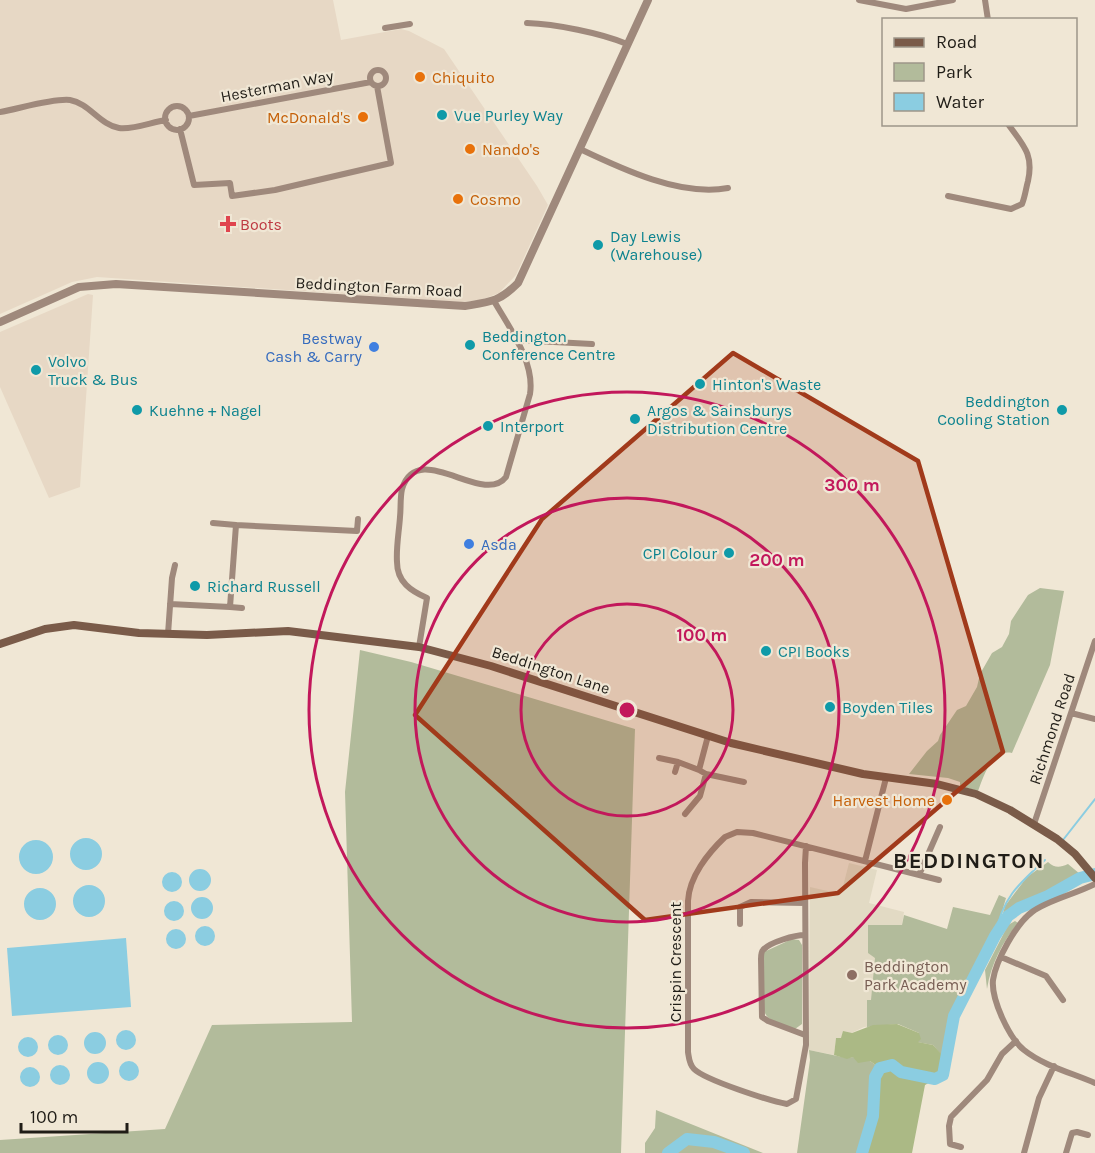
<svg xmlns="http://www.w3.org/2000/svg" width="1095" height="1153" viewBox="0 0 1095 1153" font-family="Karla,sans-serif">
  <rect width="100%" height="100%" fill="#f0e7d5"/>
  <!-- commercial -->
  <path fill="#e7d8c5" d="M0,0H333L341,40L401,29L409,31L444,49L537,186L548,205L516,275L499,293L481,300L462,302L97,277L72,282L0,314Z
    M88,294L93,295L80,487L49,498L0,387V332Z"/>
  <!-- education -->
  <path fill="#e2dac4" d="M849,863L877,870L869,903L904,912L886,1025L864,1027L841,1038H836L834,1055L809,1050L810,887L841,894Z"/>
  <!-- green -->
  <path fill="#b2bb9b" d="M1040,588L1064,591L1050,665L1012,753C991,749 984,776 978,791L960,786V782L948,778L909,774L927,751L938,741L940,735L957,710L966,706L977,687L980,674L992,653L1002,647L1009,634L1011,621L1028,595Z
    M360,650L411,662L635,729L621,1153H0V1140L165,1129L212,1025L352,1022L345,792Z
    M1048,862C1055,868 1059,868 1068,864L1080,874L1040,897L1009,909L1001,921L1005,906L1027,877Z
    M999,895L1006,898L995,936L954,1016L945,1059L933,1045L917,1042L919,1033L898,1024L867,1027V1000H871L875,958L868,953V925H902L904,915L947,929L953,907L990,915Z
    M1015,921L1018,923C1002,943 991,964 987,989L985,970L1008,925Z
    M792,939L799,940L802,945V1024L795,1029C781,1024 765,1023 763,1006L764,952Z
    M809,1050L847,1058L853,1057L870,1061L877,1066V1117L866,1146L867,1153H797L810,1060Z
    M656,1110L763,1153H645V1143L655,1128Z"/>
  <!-- forest -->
  <path fill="#abb985" d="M897,1024L919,1033L921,1039L918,1042L933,1045L945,1058L943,1075L925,1085L912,1153H867L866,1146L877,1117V1066L870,1061L858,1063L853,1057L847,1059L834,1055L836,1038H841L843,1031L852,1033L873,1025Z"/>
  <!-- water -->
  <path fill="#8bcde1" d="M70 854a16 16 0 1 1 32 0a16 16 0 1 1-32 0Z
    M19 857a17 17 0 1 1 34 0a17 17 0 1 1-34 0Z
    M189 880a11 11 0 1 1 22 0a11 11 0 1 1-22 0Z
    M162 882a10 10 0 1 1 20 0a10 10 0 1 1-20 0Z
    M73 901a16 16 0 1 1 32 0a16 16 0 1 1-32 0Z
    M24 904a16 16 0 1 1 32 0a16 16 0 1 1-32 0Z
    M191 908a11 11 0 1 1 22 0a11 11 0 1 1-22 0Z
    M164 911a10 10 0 1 1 20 0a10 10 0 1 1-20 0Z
    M195 936a10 10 0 1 1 20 0a10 10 0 1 1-20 0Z
    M166 939a10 10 0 1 1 20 0a10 10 0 1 1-20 0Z
    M126,938L131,1007L12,1016L7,948Z
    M116 1040a10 10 0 1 1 20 0a10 10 0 1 1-20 0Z
    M84 1043a11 11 0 1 1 22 0a11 11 0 1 1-22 0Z
    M48 1045a10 10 0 1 1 20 0a10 10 0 1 1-20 0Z
    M18 1047a10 10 0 1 1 20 0a10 10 0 1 1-20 0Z
    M119 1071a10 10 0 1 1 20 0a10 10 0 1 1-20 0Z
    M87 1073a11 11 0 1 1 22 0a11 11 0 1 1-22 0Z
    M50 1075a10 10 0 1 1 20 0a10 10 0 1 1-20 0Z
    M20 1077a10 10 0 1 1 20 0a10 10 0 1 1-20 0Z"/>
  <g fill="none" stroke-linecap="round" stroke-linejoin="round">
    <!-- stream -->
    <path stroke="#8bcde1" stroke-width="2" d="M1063,840L1095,799
      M995,936C1002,899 1017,885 1045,860"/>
    <!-- river -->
    <path stroke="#8bcde1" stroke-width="12" d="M668,1153L687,1139L714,1142L744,1153
      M862,1153L873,1116L875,1077L880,1068L892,1065L901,1072L935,1079L943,1075L954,1016L995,936L1008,916L1019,908L1048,896L1080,878L1095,874"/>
    <!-- minor -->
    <path stroke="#9f897c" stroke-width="6" d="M859,0L906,9L953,0
      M985,0L988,20
      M527,23C555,24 601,33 627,44
      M385,28L410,24
      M370 78a8 8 0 1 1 16 0a8 8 0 1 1-16 0Z
      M165 118a12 12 0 1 1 24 0a12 12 0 1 1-24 0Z
      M0,112C18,109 53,98 70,100C89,103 100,125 119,128C133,130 152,122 166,120
      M189,116L371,82
      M180,129L194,185L230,183L232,196L275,190L391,163L377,86
      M580,149C622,169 681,197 728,188
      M948,196L1011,209L1022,204C1025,197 1026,188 1028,181C1034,154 1023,145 1008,124
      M516,340L592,344
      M213,523L236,525
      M170,604L230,607L236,525L357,531L358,519
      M230,607L242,608
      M168,634L172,578L175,565
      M419,647L427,598C411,591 397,582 397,562C396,547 399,532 400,517C401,508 400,498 402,489C418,438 483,507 506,477L530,394C535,362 510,329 494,301
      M1071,713L1095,719
      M659,758L678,762
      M699,770L706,774L744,782
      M675,772L678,762L699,770L708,736
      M685,814L700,796L706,774
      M1034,824L1095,641
      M806,846L805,863L806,1045L796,1099L787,1104C770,1101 705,1080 694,1069C689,1064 689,1058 688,1052V901C689,877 708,853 725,837L737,832L753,833L939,880
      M865,861L886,778
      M919,875L940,827
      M1095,884C1076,894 1048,900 1032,912C1016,924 996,960 993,980C991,999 1009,1038 1024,1050C1044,1066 1072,1073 1095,1083
      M740,924V907L751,902L805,903
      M805,935C795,935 770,942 763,950C761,952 761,955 761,959L762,1017L768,1021L805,1035
      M1001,957L1046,976L1063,1000
      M961,1147L950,1144L949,1126L951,1117L987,1080L1002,1054L1016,1041
      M1024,1153L1039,1098L1054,1066
      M1066,1153L1072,1133L1077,1132L1088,1135"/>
    <!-- tertiary -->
    <path stroke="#9f897c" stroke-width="8" d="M0,322L79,287L116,284L465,306C490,302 499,302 518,283L648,0"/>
    <!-- secondary -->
    <path stroke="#7a5b49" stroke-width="8" d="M0,644L45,629L74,625L139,633L207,635L288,631L419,647L491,666L731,743L863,774L937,784L976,794L1010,810L1057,839L1075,854L1095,878"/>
  </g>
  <!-- marked area -->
  <path fill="#a13a1b" fill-opacity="0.2" stroke="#a13a1b" stroke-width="4.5" stroke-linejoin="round" d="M733,353L918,461L1003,752L838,893L645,920L415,715L542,519Z"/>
  <!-- distance rings -->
  <g fill="none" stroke="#c2185b" stroke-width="3">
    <circle cx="627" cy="710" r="106"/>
    <circle cx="627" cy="710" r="212"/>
    <circle cx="627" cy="710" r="318"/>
  </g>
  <!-- markers -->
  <g fill="#e8710a" stroke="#f0e7d5" stroke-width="2">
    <circle cx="420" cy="77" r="6"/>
    <circle cx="363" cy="117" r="6"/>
    <circle cx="470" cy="149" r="6"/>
    <circle cx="458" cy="199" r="6"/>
    <circle cx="947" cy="800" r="6"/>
  </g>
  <g fill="#0f9aa8" stroke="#f0e7d5" stroke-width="2">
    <circle cx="442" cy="115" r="6"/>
    <circle cx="598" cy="245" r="6"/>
    <circle cx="470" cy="345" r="6"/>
    <circle cx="36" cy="370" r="6"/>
    <circle cx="700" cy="384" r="6"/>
    <circle cx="137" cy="410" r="6"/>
    <circle cx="1062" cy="410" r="6"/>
    <circle cx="635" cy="419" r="6"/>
    <circle cx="488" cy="426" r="6"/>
    <circle cx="729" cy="553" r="6"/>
    <circle cx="195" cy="586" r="6"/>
    <circle cx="766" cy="651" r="6"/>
    <circle cx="830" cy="707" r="6"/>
  </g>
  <path fill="#e0444e" stroke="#f0e7d5" stroke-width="2" d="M225 215h6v6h6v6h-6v6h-6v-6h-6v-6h6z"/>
  <g fill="#3f7fe0" stroke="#f0e7d5" stroke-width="2">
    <circle cx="374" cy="347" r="6"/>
    <circle cx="469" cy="544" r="6"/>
  </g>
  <circle fill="#8d6e63" stroke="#f0e7d5" stroke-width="2" cx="852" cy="975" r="6"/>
  <g text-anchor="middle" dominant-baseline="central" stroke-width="4.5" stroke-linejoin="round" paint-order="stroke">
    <!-- food labels -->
    <g font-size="16" fill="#c56008" stroke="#f0e7d5" text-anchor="start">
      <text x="432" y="77">Chiquito</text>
      <text x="351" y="117" text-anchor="end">McDonald's</text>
      <text x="482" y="149">Nando's</text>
      <text x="470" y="199">Cosmo</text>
      <text x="935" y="800" text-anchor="end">Harvest Home</text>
    </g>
    <!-- street labels -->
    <g font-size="16" fill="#201d17" stroke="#f0e7d5">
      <text transform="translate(277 86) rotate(-11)">Hesterman Way</text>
      <text transform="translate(379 287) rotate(3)">Beddington Farm Road</text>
      <text transform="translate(551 670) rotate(18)">Beddington Lane</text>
      <text transform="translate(1052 729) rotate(-72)">Richmond Road</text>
      <text transform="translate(675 962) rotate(-90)">Crispin Crescent</text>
    </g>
    <!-- culture labels -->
    <g font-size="16" fill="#0d838f" stroke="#f0e7d5" text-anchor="start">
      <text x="454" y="115">Vue Purley Way</text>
      <text x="610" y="236">Day Lewis<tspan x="610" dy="18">(Warehouse)</tspan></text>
      <text x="482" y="336">Beddington<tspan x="482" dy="18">Conference Centre</tspan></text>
      <text x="48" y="361">Volvo<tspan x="48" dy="18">Truck &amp; Bus</tspan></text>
      <text x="712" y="384">Hinton's Waste</text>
      <text x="1050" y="401" text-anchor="end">Beddington<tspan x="1050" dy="18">Cooling Station</tspan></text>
      <text x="149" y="410">Kuehne + Nagel</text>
      <text x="647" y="410">Argos &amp; Sainsburys<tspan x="647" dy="18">Distribution Centre</tspan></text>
      <text x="500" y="426">Interport</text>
      <text x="717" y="553" text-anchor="end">CPI Colour</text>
      <text x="207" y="586">Richard Russell</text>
      <text x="778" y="651">CPI Books</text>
      <text x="842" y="707">Boyden Tiles</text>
    </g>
    <!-- health labels -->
    <g font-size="16" fill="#be3a42" stroke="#f0e7d5" text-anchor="start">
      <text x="240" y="224">Boots</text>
    </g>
    <!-- shop labels -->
    <g font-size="16" fill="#366cbe" stroke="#f0e7d5" text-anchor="end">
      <text x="362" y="338">Bestway<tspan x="362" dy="18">Cash &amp; Carry</tspan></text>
      <text x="481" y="544" text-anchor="start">Asda</text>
    </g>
    <!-- education labels -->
    <g font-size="16" fill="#785e54" stroke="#f0e7d5" text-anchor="start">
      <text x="864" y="966">Beddington<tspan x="864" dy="18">Park Academy</tspan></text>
    </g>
    <!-- district labels -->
    <g font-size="22" font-weight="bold" letter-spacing="1.5" fill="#201d17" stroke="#f0e7d5">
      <text x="969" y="861">BEDDINGTON</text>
    </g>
  </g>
  <circle cx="627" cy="710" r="9" fill="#c2185b" stroke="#f0e7d5" stroke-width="3"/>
  <g font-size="18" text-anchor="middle" font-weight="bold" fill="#c2185b" stroke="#f0e7d5" stroke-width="4.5" stroke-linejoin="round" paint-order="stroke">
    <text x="852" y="491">300 m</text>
    <text x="777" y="566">200 m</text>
    <text x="702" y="641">100 m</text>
  </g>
  <!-- legend -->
  <rect x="882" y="18" width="195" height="108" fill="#f0e7d5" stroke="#9d9689" stroke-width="1.5"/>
  <rect x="894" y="38" width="30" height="9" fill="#7a5b49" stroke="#9d9689" stroke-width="1.5"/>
  <text x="936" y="48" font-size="18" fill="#201d17">Road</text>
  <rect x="894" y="63" width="30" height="18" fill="#b2bb9b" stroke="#9d9689" stroke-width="1.5"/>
  <text x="936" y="78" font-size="18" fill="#201d17">Park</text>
  <rect x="894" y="93" width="30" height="18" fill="#8bcde1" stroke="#9d9689" stroke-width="1.5"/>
  <text x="936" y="108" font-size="18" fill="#201d17">Water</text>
  <!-- scale -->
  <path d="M21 1123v9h106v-9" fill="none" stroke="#201d17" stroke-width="3"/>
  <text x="30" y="1123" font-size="18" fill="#201d17" stroke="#f0e7d5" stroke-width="4.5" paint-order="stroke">100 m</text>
</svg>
